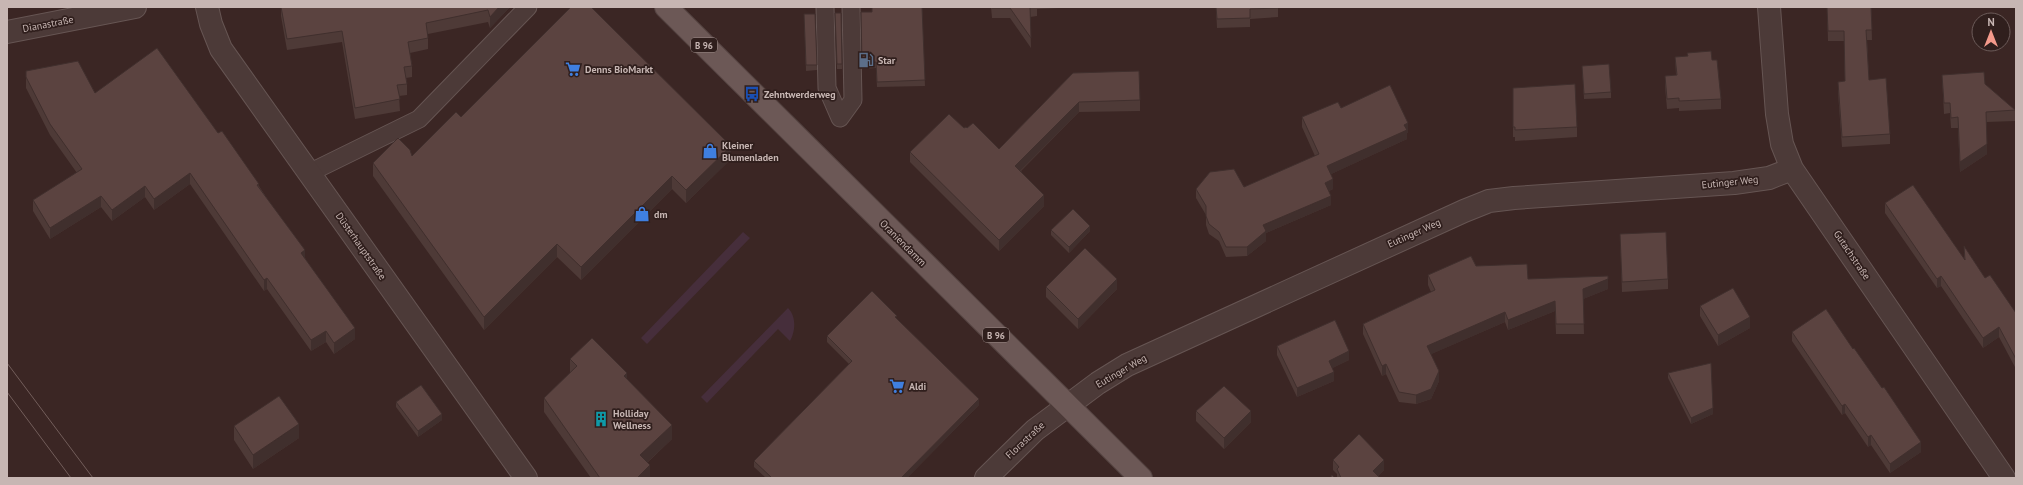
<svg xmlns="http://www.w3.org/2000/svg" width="2023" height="485" viewBox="0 0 2023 485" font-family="'PT Sans',sans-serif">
  <rect width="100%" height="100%" fill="#3b2624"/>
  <!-- green -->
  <path fill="#462e3b" d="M743,232L750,238L647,344L641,338Z
    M788,308C796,316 796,330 790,341L778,329L707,403L701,397Z"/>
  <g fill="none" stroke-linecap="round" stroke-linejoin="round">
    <!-- service casing -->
    <g stroke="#665553" stroke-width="19">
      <path id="service" d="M825,7L827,88L840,118
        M840,118L853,100L851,7
        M309,173L419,119L528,7"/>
    </g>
    <!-- minor casing -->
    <g stroke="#665553" stroke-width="24">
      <path id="minor" d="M207,7L211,24L221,49L526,478
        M1769,7L1777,114L1782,144L1792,169L2004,478
        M7,32L135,7
        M986,478L1035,430L1098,383L1127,365L1464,211L1489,201L1514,198L1734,183L1769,178L1792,169"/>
    </g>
    <!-- primary casing -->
    <g stroke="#544341" stroke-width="24">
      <path id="primary" d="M666,7L1141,478"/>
    </g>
    <!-- service -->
    <use href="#service" stroke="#4c3a38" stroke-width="17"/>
    <!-- minor -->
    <use href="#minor" stroke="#4c3a38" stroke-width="22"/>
    <!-- primary -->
    <use href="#primary" stroke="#6c5856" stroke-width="22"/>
    <!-- tram -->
    <path stroke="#725d5a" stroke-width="1" d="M7,363L93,478
      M7,392L71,478"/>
  </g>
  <!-- wall -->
  <path fill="#4e3a37" d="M281,7H510L490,28L488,22L428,34V49L410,53L412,66V77L406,78L407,84V95L399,96L400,111L355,119L342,42L287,50L281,16Z
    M922,7L925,86L877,87L876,68L862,69L861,12H872Z
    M991,7H1083L1037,9V16L1030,17L1031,48L1010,18H992Z
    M1216,7H1278V17L1250,19V27L1217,28Z
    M1827,7H1871L1872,40H1867L1869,80L1890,134V144L1842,147L1838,92V82L1845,81L1844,41H1828Z
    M835,13H841L842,69H837Z
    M804,14H815L817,70L806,71Z
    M1675,57L1712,60L1721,99V109L1679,111V108L1667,109L1665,86V76L1676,75Z
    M1582,66L1611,92V98L1584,99Z
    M26,71L218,133L259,186L305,258L355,339L334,354L326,342L311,351L267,289L264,291L190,184L154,210L145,197L112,221L101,207L50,239L33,211V200L77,173L50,135L26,88Z
    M1073,73L1140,100V111L1079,112L1021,171L1044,206L999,251L910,162V152L964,128L999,149Z
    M1942,75L1985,84L2015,110V121L1986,122L1987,154L1960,172L1958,128H1951L1950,113L1944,114Z
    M1513,88L1577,127V137L1515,141V137H1513Z
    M1341,108L1408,133H1407V139L1331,174L1333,189L1329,191L1331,205L1266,233V241L1247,256L1226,257L1219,241L1209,234L1206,225V215L1196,198V189L1244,187L1315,156L1302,127V117Z
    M461,117L731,159L686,203L672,189L581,280L557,257L484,330L373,176V163L412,156Z
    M1885,203L1964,259V246L1985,278L2016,313V369L1999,337L1983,348L1941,286L1937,288L1885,213Z
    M1051,230L1090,231L1069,253L1051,235Z
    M1620,234L1668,279V289L1622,292Z
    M1476,266L1528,279L1608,289L1583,299L1584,334H1556L1555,311L1508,330L1505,322L1431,354L1439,381L1431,399L1416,404L1399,402L1386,374L1382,376L1363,334V324L1431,292L1428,285V275Z
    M1046,287L1117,289L1078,329L1046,297Z
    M1700,306L1750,328L1718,346L1700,316Z
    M897,319L979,405L907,478H766L754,467V461L849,364L827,342V336Z
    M1792,332L1921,452L1890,473L1871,445L1868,447L1845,413L1842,415L1792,341Z
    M1277,346L1349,360L1332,368L1334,381L1297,397L1277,355Z
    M570,359L627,379L672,439L647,463L650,478H591L544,412V398L570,373Z
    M1668,373L1713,414L1691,424L1668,378Z
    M396,402L442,420L418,437L396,407Z
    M1196,411L1251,422L1224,449L1196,421Z
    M234,426L299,438L253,469L234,440Z
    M1333,460L1384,470L1378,476L1380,478H1337V474L1333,470Z"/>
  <!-- shaded-wall -->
  <path fill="#402f2d" d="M499,7H510L490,28V17Z
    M1079,102V112L1015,176V166Z
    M1408,123V133H1407V139L1327,176V166Z
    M1987,144V154L1960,172V162Z
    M731,146V159L686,203V190Z
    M190,173V184L154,210V199Z
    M672,176V189L581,280V267Z
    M1333,179V189L1325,193V183Z
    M145,186V197L112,221V210Z
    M1044,195V206L999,251V240Z
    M101,196V207L50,239V228Z
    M1331,196V205L1266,233V241L1247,256V247L1263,225Z
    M1090,226V231L1069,253V247Z
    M557,244V257L484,330V317Z
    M305,250V261L301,253Z
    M1941,276V286L1937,288V279Z
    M267,278V289L264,291V280Z
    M1117,279V289L1078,329V319Z
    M1608,279V289L1583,299V289Z
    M1555,301V311L1508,330V320Z
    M1505,312V322L1427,356V346Z
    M1750,317V328L1718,346V335Z
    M1999,327V337L1983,348V338Z
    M355,328V339L334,354V343Z
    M326,331V342L311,351V340Z
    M1349,351V360L1329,370V361Z
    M1386,364V374L1382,376V366Z
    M1439,371V381L1431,399L1416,404V395Z
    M1334,372V381L1297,397V388Z
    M627,373V387L624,376Z
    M979,399V405L907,478H901Z
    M1845,404V413L1842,415V406Z
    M1713,408V414L1691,424V418Z
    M1251,411V422L1224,449V438Z
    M442,414V420L418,437V431Z
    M299,424V438L253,469V455Z
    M672,425V439L640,469V455Z
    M1871,435V445L1868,447V437Z
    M1921,442V452L1890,473V464Z
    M1384,460V470L1376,478L1373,471Z
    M650,465V478H637Z"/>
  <!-- building -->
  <path fill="#5b4340" stroke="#402f2d" d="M281,7H499L490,17L488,10L426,23L428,38L408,42L412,66L404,67L407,84L397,85L400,99L355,108L342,31L287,39Z
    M571,7H591L731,146L686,190L672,176L581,267L557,244L484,317L373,163L398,138L410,150L412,156L456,112L461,117Z
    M872,7H922L925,80L877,82L876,62L862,63L861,12H872Z
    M992,7H1030L1031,38L1010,8H992Z
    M1216,7H1278V8L1250,9V18L1217,19Z
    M1827,7H1871L1872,30H1866L1869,80L1886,78L1890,134L1842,137L1838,82L1845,81L1844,31H1828Z
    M835,13H841L842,64H837Z
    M804,14H815L817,65H806Z
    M157,48L218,133L222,131L259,184L257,185L305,250L301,253L355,328L334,343L326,331L311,340L267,278L264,280L190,173L154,199L145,186L112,210L101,196L50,228L33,200L82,169L50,124L26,77V71L78,61L95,93Z
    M1711,51L1712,60H1717L1721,99L1679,101V98L1667,99L1665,76L1677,75L1675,57L1688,56L1687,53Z
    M1609,64L1611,92L1584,94L1582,66Z
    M1139,71L1140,100L1079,102L1015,166L1044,195L999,240L910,152L949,114L964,128L966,127L967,128L973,123L999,149L1073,73Z
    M1984,72L1985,84L2015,110L1986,112L1987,144L1960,162L1958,117L1951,118L1950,103H1944L1942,75Z
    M1575,84L1577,127L1515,130V127H1513V88Z
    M1390,85L1408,123L1404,125L1407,130L1327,166L1333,179L1325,183L1331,196L1263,225L1266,231L1247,247H1226L1219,232L1209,224L1206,216V206L1196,189L1210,172L1234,169L1244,187L1319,154L1302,117L1338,102L1341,108Z
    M1913,185L1965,260L1964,246L1985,278L1990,275L2016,313V359L1999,327L1983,338L1941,276L1937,279L1885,203Z
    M1073,209L1090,226L1069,247L1051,230Z
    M1666,232L1668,279L1622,282L1620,234Z
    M1085,248L1117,279L1078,319L1046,287Z
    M1471,256L1476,266L1527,264L1528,279L1608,276V279L1583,289L1584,324H1556L1555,301L1508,320L1505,312L1427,346L1439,371L1431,389L1416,395L1399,392L1386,364L1382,366L1363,324L1435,290L1428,275Z
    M1733,288L1750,317L1718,335L1700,306Z
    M872,291L897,316L895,317L979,399L901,478H772L754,461L852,361L827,336Z
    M1826,309L1853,349L1854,348L1882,388L1884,387L1921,442L1890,464L1871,435L1868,437L1845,404L1842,406L1792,332Z
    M1335,320L1349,351L1329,361L1334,372L1297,388L1277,346Z
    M592,338L627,373L624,376L672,425L640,455L650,465L637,478H600L544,398L577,366L570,359Z
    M1711,363L1713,408L1691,418L1668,373Z
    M421,385L442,414L418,431L396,402Z
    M1224,386L1251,411L1224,438L1196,411Z
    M279,396L299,424L253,455L234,426Z
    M1359,434L1384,460L1373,471L1380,478H1341L1337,469L1339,467L1333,460Z
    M1332,475L1335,478H1330Z"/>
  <!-- icons -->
  <defs>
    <g id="fuel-bare" transform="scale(1.2)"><path d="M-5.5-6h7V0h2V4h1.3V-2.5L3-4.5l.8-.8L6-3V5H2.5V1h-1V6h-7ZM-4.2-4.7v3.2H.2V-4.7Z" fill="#5c6f8a" stroke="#301f1d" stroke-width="2.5" paint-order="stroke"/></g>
    <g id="supermarket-bare" transform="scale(1.2)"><path d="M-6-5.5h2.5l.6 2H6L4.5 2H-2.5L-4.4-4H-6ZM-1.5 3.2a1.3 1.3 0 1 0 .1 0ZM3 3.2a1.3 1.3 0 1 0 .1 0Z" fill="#3f7fe0" stroke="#301f1d" stroke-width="2.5" paint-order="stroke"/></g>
    <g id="bus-bare" transform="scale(1.2)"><path d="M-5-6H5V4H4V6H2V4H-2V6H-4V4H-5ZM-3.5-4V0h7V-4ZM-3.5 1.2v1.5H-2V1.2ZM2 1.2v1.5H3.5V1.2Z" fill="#1a4fb4" stroke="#301f1d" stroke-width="2.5" paint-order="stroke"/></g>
    <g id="shop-bare" transform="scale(1.2)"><path d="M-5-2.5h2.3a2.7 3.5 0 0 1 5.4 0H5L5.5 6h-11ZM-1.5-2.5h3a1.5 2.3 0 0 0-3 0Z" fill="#3f7fe0" stroke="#301f1d" stroke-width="2.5" paint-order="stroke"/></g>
    <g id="building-bare" transform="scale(1.2)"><path d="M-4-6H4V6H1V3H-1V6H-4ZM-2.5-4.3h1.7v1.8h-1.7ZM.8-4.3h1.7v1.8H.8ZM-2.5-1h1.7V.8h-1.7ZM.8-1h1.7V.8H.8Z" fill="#0f9aa8" stroke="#301f1d" stroke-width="2.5" paint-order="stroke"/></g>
  </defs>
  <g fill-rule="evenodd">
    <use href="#fuel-bare" x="866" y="60"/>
    <use href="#supermarket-bare" x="573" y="69"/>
    <use href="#bus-bare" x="752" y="94"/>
    <use href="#shop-bare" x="710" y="151"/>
    <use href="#shop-bare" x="642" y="214"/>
    <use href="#supermarket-bare" x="897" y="386"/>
    <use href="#building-bare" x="601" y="419"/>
  </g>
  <g text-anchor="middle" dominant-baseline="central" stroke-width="3.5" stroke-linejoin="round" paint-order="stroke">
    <!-- shield labels -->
    <g fill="#301f1d" stroke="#9a8986" stroke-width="1">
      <rect x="691" y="38" width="26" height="14" rx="3"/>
      <rect x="983" y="328" width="26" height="14" rx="3"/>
    </g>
    <g font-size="9" font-weight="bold" fill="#c7b6b3">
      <text x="704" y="45">B 96</text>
      <text x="996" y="335">B 96</text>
    </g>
    <!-- street labels -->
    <g font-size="10" fill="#c7b6b3" stroke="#301f1d">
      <text transform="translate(48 24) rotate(-11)">Dianastraße</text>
      <text transform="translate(1730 182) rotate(-6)">Eutinger Weg</text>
      <text transform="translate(1414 233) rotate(-24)">Eutinger Weg</text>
      <text transform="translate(903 243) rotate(45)">Oraniendamm</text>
      <text transform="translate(361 246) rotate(55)">Düsterhauptstraße</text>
      <text transform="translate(1852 255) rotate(56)">Gutachstraße</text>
      <text transform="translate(1121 371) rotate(-30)">Eutinger Weg</text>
      <text transform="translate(1025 440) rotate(-43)">Florastraße</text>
    </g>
    <!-- poi labels -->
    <g font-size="10" font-weight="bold" fill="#c7b6b3" stroke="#301f1d" text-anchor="start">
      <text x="878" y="60">Star</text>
      <text x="585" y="69">Denns BioMarkt</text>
      <text x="764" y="94">Zehntwerderweg</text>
      <text x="722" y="145">Kleiner<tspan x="722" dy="12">Blumenladen</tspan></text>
      <text x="654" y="214">dm</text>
      <text x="909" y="386">Aldi</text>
      <text x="613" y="413">Holliday<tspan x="613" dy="12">Wellness</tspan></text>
    </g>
  </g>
  <!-- border -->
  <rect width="2023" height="485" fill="none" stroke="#c7b6b3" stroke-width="16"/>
  <!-- north arrow -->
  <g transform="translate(1991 32)"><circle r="19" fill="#301f1d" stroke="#6c5b59"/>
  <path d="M0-3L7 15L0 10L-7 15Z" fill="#f49a8b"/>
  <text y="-6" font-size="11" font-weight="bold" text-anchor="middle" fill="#c7b6b3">N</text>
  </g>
</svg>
